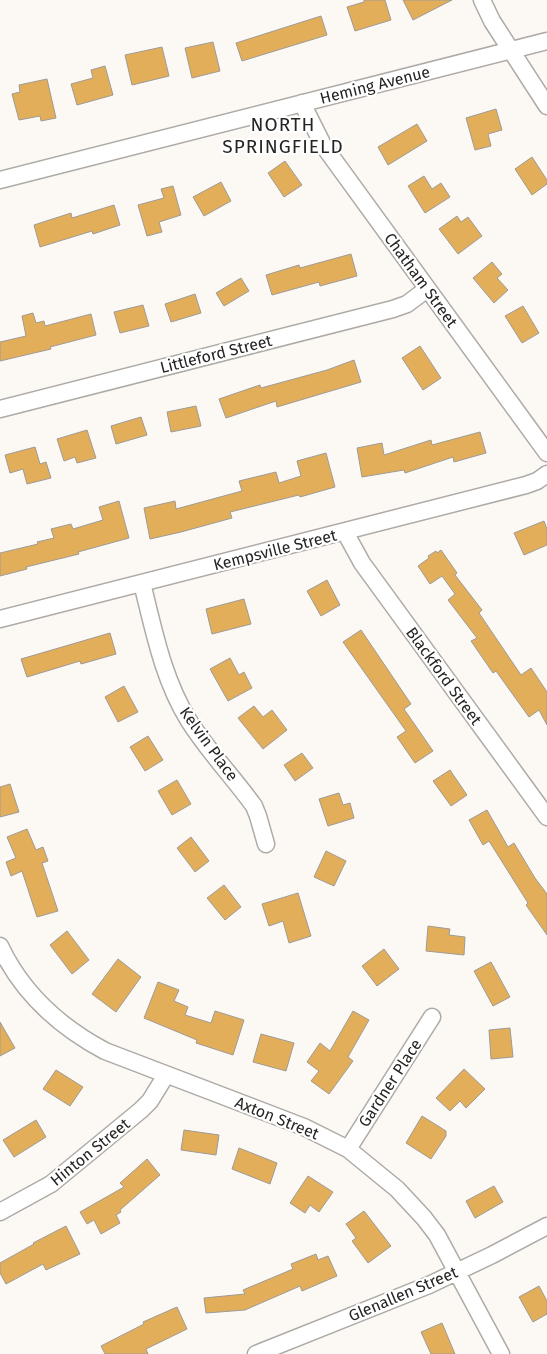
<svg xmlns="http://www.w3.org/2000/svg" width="547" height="1354" viewBox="0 0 547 1354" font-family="'Fira Sans',sans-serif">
  <rect width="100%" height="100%" fill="#fcf8f3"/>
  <!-- building -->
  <path fill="#e3ae5a" stroke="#9e9b96" d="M364,0H385L391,20L355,31L347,7L364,2Z
    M403,0H452L413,20Z
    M321,16L327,35L242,61L236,43Z
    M213,42L220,71L192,78L185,48Z
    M162,47L169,76L132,85L125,55Z
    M105,66L113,95L77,105L71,84L93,78L91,70Z
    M47,79L56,118L41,121L40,116L19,120L12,94L20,92L19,85Z
    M496,109L502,130L488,134L491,146L475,150L466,118Z
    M417,124L427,141L388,165L378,147Z
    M532,157L547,180V184L532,195L515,169Z
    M285,161L302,185L284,197L268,173Z
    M424,176L432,189L441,183L450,197L425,213L408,186Z
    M221,182L231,201L204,216L193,197Z
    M173,186L181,215L159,222L162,232L147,236L138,205L164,198L161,189Z
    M114,205L120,225L93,234L92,231L40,247L34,225L71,213L72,218Z
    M457,216L461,222L468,217L482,236L458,254L439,229Z
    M351,254L357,276L320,286L319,282L272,295L266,275L299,265L300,268Z
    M492,262L502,274L497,278L508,290L494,303L473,278Z
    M241,278L249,291L224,306L216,293Z
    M195,294L201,313L171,322L165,304Z
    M143,305L149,326L120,333L114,312Z
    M523,306L539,333L522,343L505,316Z
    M33,313L36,323L44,321L45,326L91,314L96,335L50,347L51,349L0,361V342L26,336L22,316Z
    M420,346L441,378L423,390L402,358Z
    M354,360L361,382L277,407L276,401L226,418L219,399L260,385L261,388L327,370Z
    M196,406L201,426L171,432L167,412Z
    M141,417L147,435L116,444L111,426Z
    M87,430L96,458L77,463L75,457L64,461L57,439Z
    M480,432L486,453L454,462L453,457L405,473L404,470L362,477L357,448L382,443L384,455L431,440L432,445Z
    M35,447L40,464L46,462L51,478L27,484L23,469L10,473L5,455Z
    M326,453L335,487L300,497L299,495L230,512L232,518L181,532L150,539L144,508L175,501L176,509L242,491L239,481L276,472L279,483L301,476L297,461Z
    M119,501L129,538L78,552L79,554L26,567L27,569L0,576V553L38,544L37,542L54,538L51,529L71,524L73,529L103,520L99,507Z
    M544,521L547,529V545L524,555L514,533Z
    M441,550L457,573L455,575L482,610L479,613L521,675L531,668L547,692V725L539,710L529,717L496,671L493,673L471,641L477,638L448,600L455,594L442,576L430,584L418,566L429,558L428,556L436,551L437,553Z
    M327,580L340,605L321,616L307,591Z
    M244,599L251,624L212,634L206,609Z
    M361,630L411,704L404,709L433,751L415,763L397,737L406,731L343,642Z
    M110,633L116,654L81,664L80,661L27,677L21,659Z
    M230,658L239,675L244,672L252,688L228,701L210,669Z
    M124,686L138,712L118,722L105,697Z
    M254,706L263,717L272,710L287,730L263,749L238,718Z
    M148,736L163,760L145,771L130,747Z
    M302,753L313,768L295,781L284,765Z
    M450,770L467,795L451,806L433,781Z
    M177,780L191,804L172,815L158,791Z
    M10,784L19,812L0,817V787Z
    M339,793L343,805L350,803L354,818L328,826L319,799Z
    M487,810L508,847L514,843L535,878L547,894V935L526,905L528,903L489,841L483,845L469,820Z
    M27,829L36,850L43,847L48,861L42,863L58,911L37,917L22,871L11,876L6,862L16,858L7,837Z
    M191,837L209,861L195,872L177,848Z
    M326,851L346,861L334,886L314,877Z
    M224,885L241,907L225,920L207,898Z
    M298,893L311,936L289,943L283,921L269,926L262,904Z
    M428,926L450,929L449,935L465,937L464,955L426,951Z
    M67,931L89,960L72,974L50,945Z
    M384,949L399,969L377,986L362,966Z
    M118,959L141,977L116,1012L92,994Z
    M491,962L510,997L493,1006L474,971Z
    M158,982L179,990L174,1001L188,1007L185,1015L211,1023L215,1011L244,1020L233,1055L196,1043L197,1040L144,1018Z
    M353,1011L369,1020L348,1057L353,1061L329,1094L311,1081L319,1071L307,1062L320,1043L330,1051Z
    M0,1022L15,1048L0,1056Z
    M510,1028L513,1057L491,1059L489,1030Z
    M261,1034L294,1043L286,1071L253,1062Z
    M464,1069L485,1089L466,1108L460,1101L450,1111L436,1098Z
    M56,1070L83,1087L70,1106L43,1089Z
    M422,1116L446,1131V1136L431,1159L406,1143Z
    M36,1120L46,1137L14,1157L3,1140Z
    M184,1130L219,1135L216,1155L181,1150Z
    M239,1148L277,1163L270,1184L232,1169Z
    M147,1159L160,1175L120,1210L121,1212L116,1215L120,1223L101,1234L94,1220L87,1224L80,1212L124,1187L120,1183Z
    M308,1176L333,1192L319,1212L310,1205L305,1213L290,1203Z
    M494,1186L503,1202L475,1218L466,1201Z
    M364,1211L391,1246L368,1263L352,1241L356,1238L346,1224Z
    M66,1226L80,1254L46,1270L43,1264L6,1284L0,1273V1263L34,1244L33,1243Z
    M316,1254L318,1260L328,1256L337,1276L302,1291L300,1286L245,1310L206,1313L204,1298L245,1294L243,1290L293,1269L291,1264Z
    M539,1286L547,1301V1314L533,1322L519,1297Z
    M177,1307L187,1329L146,1349L148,1354H105L101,1346L144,1324L143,1322Z
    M442,1323L455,1354H431L421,1332Z"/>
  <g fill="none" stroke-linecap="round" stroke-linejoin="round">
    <!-- minor casing -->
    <g stroke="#aeaba6" stroke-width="19">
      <path id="minor" d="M482,0L492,21L547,106
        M302,103L323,145L547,453
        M0,180L547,41
        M0,409L393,309L407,304L427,289
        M345,532L362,563L547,817
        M142,583C154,631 163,679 189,721C208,751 233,777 254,806L258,816L266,844
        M0,619L526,485L537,481L547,474
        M0,946C22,993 60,1027 105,1051L304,1127L348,1149L397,1189L424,1218L437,1235L501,1354
        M348,1149L432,1017
        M0,1212L51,1184L141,1110L150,1101L166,1075
        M256,1354L429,1285L492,1255L547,1226"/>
    </g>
    <!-- minor -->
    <use href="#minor" stroke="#fff" stroke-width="16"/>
  </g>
  <g text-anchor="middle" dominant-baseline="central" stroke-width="4.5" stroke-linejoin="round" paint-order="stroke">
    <!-- street labels -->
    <g font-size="16" fill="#262523" stroke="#fff">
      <text transform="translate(375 85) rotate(-14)">Heming Avenue</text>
      <text transform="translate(421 280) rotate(54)">Chatham Street</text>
      <text transform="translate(216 354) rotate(-14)">Littleford Street</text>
      <text transform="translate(275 550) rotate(-14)">Kempsville Street</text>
      <text transform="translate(444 676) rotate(54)">Blackford Street</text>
      <text transform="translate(209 744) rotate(54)">Kelvin Place</text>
      <text transform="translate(390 1083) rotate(-57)">Gardner Place</text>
      <text transform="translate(277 1118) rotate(22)">Axton Street</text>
      <text transform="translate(90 1152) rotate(-39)">Hinton Street</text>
      <text transform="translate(403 1294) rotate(-23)">Glenallen Street</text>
    </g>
    <!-- quarter labels -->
    <g font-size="19" letter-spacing="1" fill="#262523" stroke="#fff">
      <text x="283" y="124">NORTH<tspan x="283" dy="22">SPRINGFIELD</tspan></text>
    </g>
  </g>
</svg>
